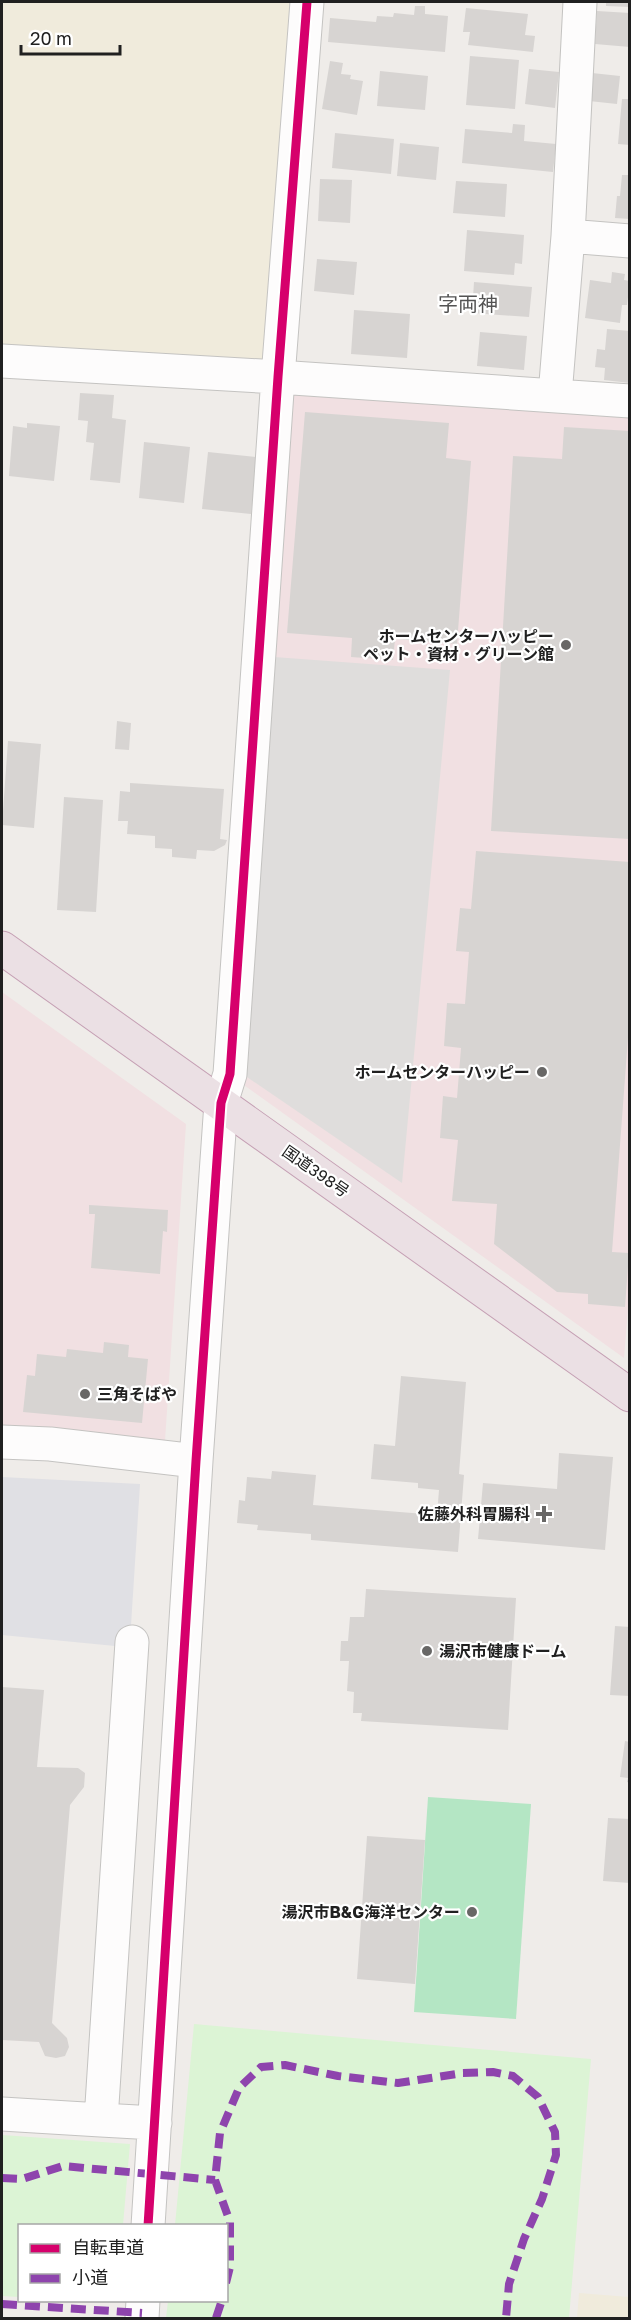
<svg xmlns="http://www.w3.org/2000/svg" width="631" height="2320" viewBox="0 0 631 2320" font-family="'Golos Text','Noto Sans JP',sans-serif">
  <rect width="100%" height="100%" fill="#efece9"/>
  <!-- commercial -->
  <path fill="#f1e0e2" d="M286,391L629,416L630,1284L624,1358L237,1080Z
    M2,992L186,1124L165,1441L2,1426Z"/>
  <!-- farmland -->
  <path fill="#f0ebdc" d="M2,2H290L263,363L2,346Z
    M579,2293L629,2297V2318H577Z"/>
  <!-- park -->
  <path fill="#dcf4d5" d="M194,2024L591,2059L569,2318H166L168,2301L226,2300V2226L175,2225Z
    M2,2135L130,2144L123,2225L20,2226L19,2297L2,2296Z"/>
  <!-- pitch -->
  <path fill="#b4e6c4" d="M428,1797L531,1804L516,2019L414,2012Z"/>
  <!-- parking -->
  <path fill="#dfdddc" d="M274,657L450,670L402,1183L244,1075Z"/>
  <!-- plaza -->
  <path fill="#e0e0e4" d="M2,1477L140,1484L131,1625L115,1646L2,1635Z"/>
  <!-- building -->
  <path fill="#d7d4d2" d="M606,2H630V7L606,6Z
    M415,6H425V14L448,16L445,52L328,42L330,18L376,22L377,16L393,17L394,13L414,15Z
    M466,8L528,14L525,35L535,36L533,52L468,45L470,32H463Z
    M597,11L630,13V47L595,44Z
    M470,56L519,60L515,109L466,105Z
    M330,61L343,63L341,74L351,75L350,79L363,81L357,115L322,109Z
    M529,69L559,72L555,108L525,104Z
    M380,71L428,76L425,110L377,106Z
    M592,73L620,76L617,104L589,101Z
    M622,99H630V145L618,144Z
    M513,124L525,125L524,141L556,144L553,172L462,163L465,129L512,133Z
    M335,133L394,139L391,174L332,168Z
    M400,143L439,147L436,180L397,176Z
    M622,175H630V219L615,218L617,196H620Z
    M320,179L352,180L350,223L318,221Z
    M456,181L507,184L505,217L453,213Z
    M467,230L524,235L522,264L515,263L514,275L464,271Z
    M317,259L357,262L354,295L314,291Z
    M612,272L625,274L624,280L630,281L627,305H622L620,323L585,318L590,280L611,283Z
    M474,282L532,287L529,317L472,313Z
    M354,310L410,314L407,358L351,354Z
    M607,329L630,331V383L604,380L605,368L595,367L597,349L605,350Z
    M480,332L527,336L524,370L477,366Z
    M80,393L114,395L112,418L126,420L120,483L90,480L94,443L86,442L88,421L78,420Z
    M305,412L449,423L446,458L471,461L457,644L395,639L393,660L351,657L352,638L287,633Z
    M27,423L60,426L54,481L9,476L13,426L27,428Z
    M564,427L630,431V839L491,831L513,456L562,459Z
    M144,442L190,447L184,503L139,498Z
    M208,452L257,457L251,514L202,509Z
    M117,721L131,723L129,750L115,749Z
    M8,741L41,744L34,828L2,825Z
    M130,783L224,789L220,839L227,840L225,845L214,851L197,850L196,859L172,857V849L155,848V836L127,834L128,821H118L120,791L130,792Z
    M64,797L103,800L96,912L57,910Z
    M476,851L630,862V1011L612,1252L629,1253L625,1307L588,1304V1294L557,1292L494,1244L497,1204L452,1201L458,1140L440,1138L443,1096L457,1098L461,1048L444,1046L447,1003L465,1004L469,952L456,951L460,908L471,909Z
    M89,1205L168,1210L167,1232L163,1231L160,1274L91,1268L95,1214H89Z
    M104,1342L129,1345L128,1357L148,1359L142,1423L23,1412L27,1375L35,1376L37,1354L66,1357L67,1349L103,1353Z
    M401,1376L466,1382L459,1474L464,1475L458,1552L311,1540V1534L257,1530L258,1525L237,1523L239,1500L245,1501L247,1477L271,1479L272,1471L316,1475L313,1505L437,1515L439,1490L418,1488V1483L371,1479L374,1444L395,1446Z
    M559,1453L613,1457L605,1550L478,1539L483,1483L557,1489Z
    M366,1589L516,1598L508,1730L361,1721L362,1713H353L354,1692L347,1691L349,1661H340L341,1641H348L350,1617H364Z
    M615,1626L630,1627V1696L610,1695Z
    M2,1687L44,1690L37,1767L78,1768L85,1773L84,1787L70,1805L52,2023L67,2038L69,2047L65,2056L56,2058L45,2056L39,2042L2,2040Z
    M625,1741L630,1742V1783L627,1782L628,1778L620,1777Z
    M608,1818L630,1819V1883L603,1881Z
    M367,1836L425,1840L415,1984L357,1979Z"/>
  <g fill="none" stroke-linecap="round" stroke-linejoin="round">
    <!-- minor casing -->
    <g stroke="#c4c3c1" stroke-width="35">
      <path id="minor" d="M568,236L630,241
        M2,361L278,377L630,401
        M555,395L568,236L580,2
        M2,1442L50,1444L196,1461
        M2,2114L101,2120L132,1642
        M101,2120L155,2123
        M148,2226L196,1461L221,1103L230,1074L278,377L307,2
        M142,2318L143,2300"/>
    </g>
    <!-- highway casing -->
    <g stroke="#c5a0b4" stroke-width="35">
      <path id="highway" d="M2,948L630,1395"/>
    </g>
    <!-- minor -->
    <use href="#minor" stroke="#fdfcfc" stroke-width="33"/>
    <!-- highway -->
    <use href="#highway" stroke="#ebe0e4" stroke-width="33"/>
    <!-- quiet -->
    <path stroke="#8e44ad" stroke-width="8" stroke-dasharray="15 8" stroke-linecap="butt" d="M2,2178L22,2179L63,2166L215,2180
      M226,2283L230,2267V2222L215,2180L220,2133L239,2088L261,2067L285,2065L338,2076L398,2083L463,2073L493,2072L513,2076L538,2097L555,2132L556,2155L542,2199L524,2239L509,2284L506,2318
      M2,2304L142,2313
      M216,2318L222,2300"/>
    <!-- cycleway casing -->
    <g stroke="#fff" stroke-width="13">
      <path id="cycleway" d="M148,2226L196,1461L221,1103L230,1074L278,377L307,2"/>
    </g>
    <!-- cycleway -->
    <use href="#cycleway" stroke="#d6006c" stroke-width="9"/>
  </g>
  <!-- markers -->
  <g fill="#686766" stroke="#fff" stroke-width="2">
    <circle cx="566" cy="645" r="6"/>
    <circle cx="542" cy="1072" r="6"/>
    <circle cx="85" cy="1394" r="6"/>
    <path d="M541 1505h6v6h6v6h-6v6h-6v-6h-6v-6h6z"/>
    <circle cx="427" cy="1651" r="6"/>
    <circle cx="472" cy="1912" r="6"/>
  </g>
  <g text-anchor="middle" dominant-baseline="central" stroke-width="4.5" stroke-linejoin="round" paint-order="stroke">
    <!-- poi labels -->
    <g font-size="16" font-weight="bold" fill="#202020" stroke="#fff" text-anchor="end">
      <text x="554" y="636">ホームセンターハッピー<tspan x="554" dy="18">ペット・資材・グリーン館</tspan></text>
      <text x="530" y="1072">ホームセンターハッピー</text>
      <text x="97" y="1394" text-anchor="start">三角そばや</text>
      <text x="530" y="1514">佐藤外科胃腸科</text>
      <text x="439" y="1651" text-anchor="start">湯沢市健康ドーム</text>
      <text x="460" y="1912">湯沢市B&amp;G海洋センター</text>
    </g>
    <!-- street labels -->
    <g font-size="16" fill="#202020" stroke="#fff">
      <text transform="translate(316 1171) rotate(35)">国道398号</text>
    </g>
    <!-- quarter labels -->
    <g font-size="20" fill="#535353" stroke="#fff">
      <text x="468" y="303">字両神</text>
    </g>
  </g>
  <!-- border -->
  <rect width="631" height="2320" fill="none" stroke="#202020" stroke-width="6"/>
  <!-- legend -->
  <rect x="18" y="2224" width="210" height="78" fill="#ffffff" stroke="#a6a6a6" stroke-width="1.5"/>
  <rect x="30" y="2244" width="30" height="9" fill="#d6006c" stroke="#a6a6a6" stroke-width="1.5"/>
  <text x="72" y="2254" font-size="18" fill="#202020">自転車道</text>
  <rect x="30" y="2274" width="30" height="9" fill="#8e44ad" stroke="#a6a6a6" stroke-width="1.5"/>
  <text x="72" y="2284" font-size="18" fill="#202020">小道</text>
  <!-- scale -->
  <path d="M21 45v9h99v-9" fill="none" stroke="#202020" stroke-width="3"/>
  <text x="30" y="45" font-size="18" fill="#202020" stroke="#ffffff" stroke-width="4.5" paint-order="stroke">20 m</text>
</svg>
